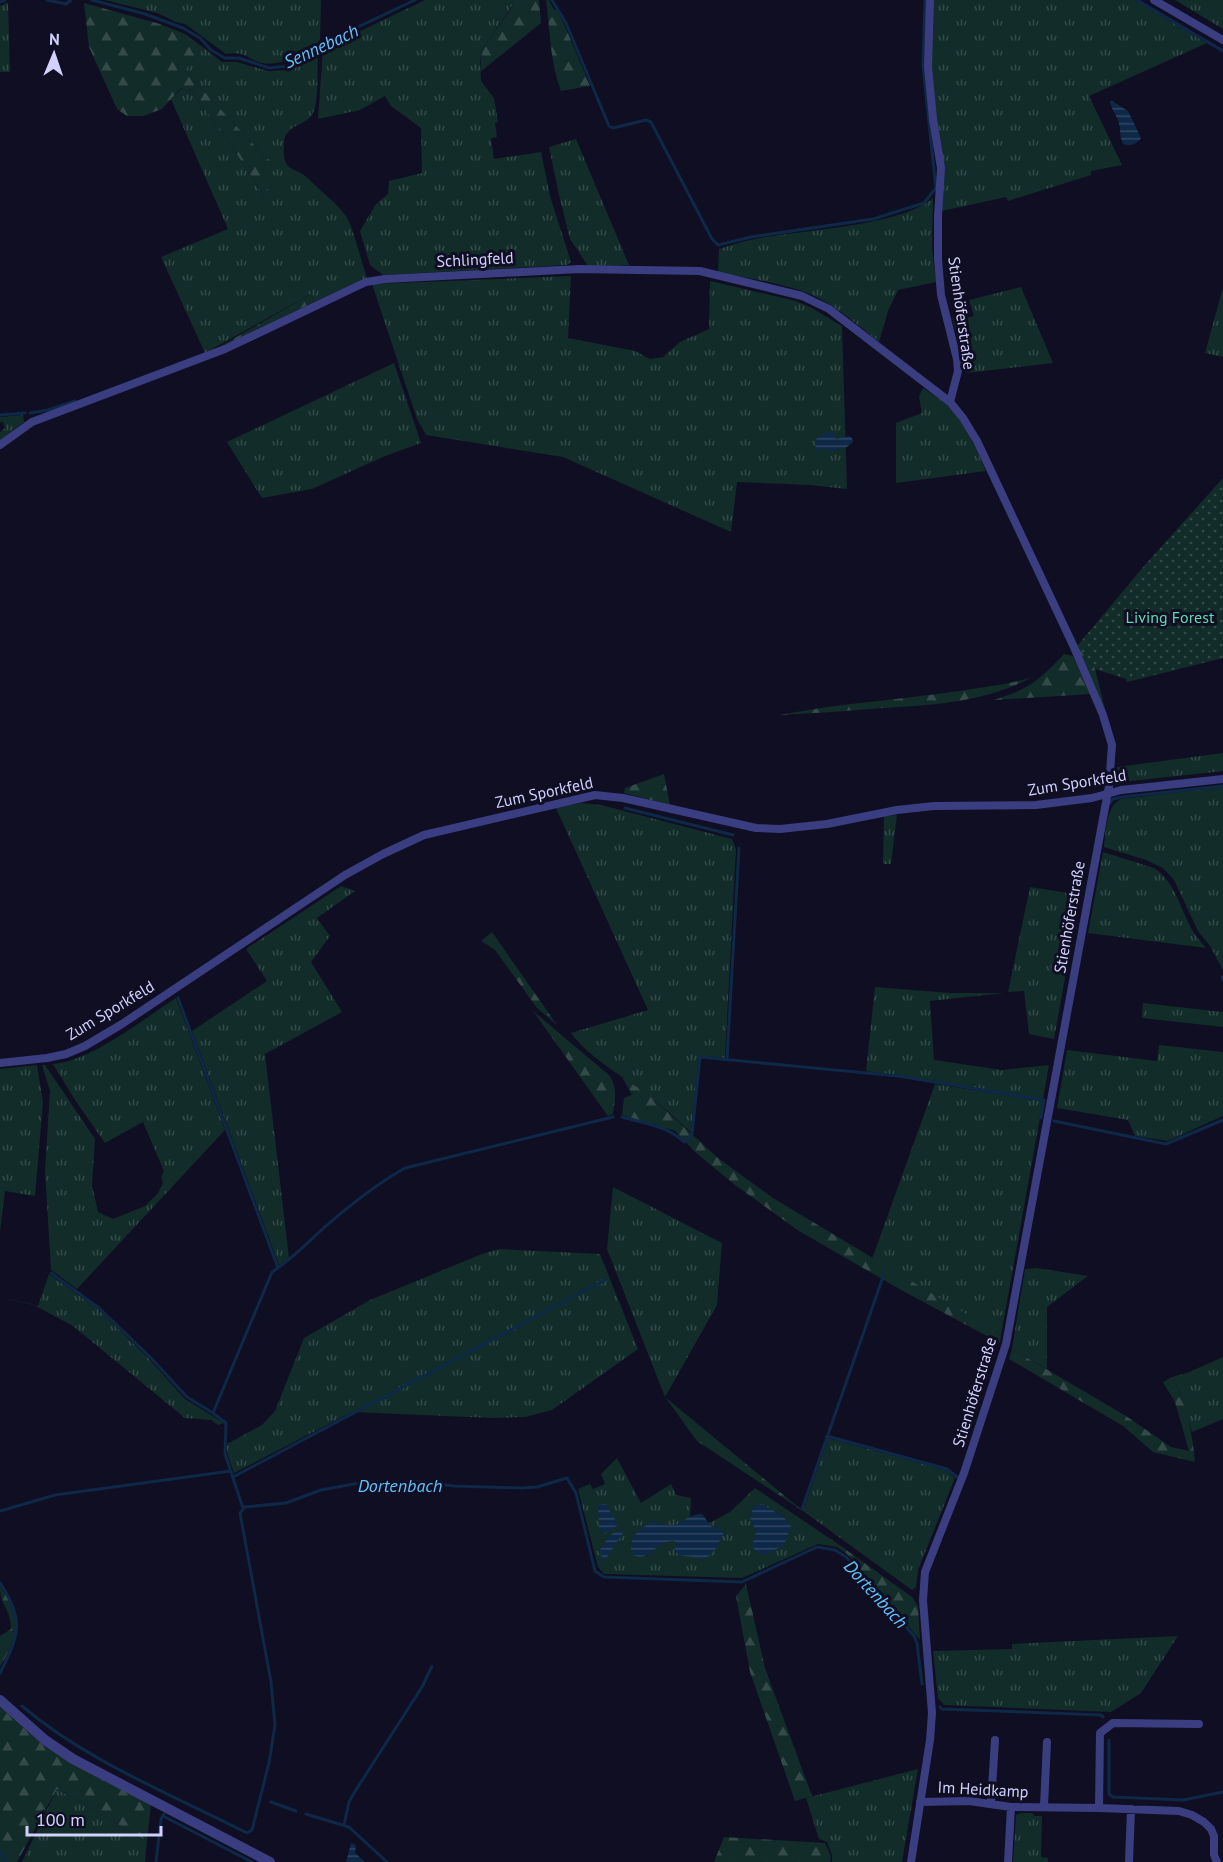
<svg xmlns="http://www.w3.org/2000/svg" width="1223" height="1862" viewBox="0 0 1223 1862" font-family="'PT Sans',sans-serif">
  <defs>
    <pattern id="grass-tufts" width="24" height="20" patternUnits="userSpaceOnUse" patternTransform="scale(1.5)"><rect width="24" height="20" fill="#112c29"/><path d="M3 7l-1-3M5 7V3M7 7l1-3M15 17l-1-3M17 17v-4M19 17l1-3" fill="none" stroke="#334a49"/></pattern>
    <pattern id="forest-firs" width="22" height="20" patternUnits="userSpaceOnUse" patternTransform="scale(1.5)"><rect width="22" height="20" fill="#112c29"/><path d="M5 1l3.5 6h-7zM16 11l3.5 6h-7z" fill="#334a49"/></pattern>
    <pattern id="park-dots" width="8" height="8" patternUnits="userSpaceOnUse" patternTransform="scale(1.5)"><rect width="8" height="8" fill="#112c29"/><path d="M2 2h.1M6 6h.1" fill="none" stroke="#334a49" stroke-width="1.8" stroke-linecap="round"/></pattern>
    <pattern id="water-rules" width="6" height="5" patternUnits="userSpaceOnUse" patternTransform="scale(1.5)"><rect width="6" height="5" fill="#0e2847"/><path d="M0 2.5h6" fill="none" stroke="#304663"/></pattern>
  </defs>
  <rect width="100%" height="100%" fill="#100e22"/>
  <!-- grass -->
  <path fill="url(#grass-tufts)" fill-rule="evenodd" d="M105,0H321L320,42C302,52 283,67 262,63C246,59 246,51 226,54L185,24L176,22L157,13Z
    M425,0H513V4L482,50L480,63L481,81L494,98L498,122L495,123L497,137L491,138L494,159L541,152L550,196L571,262L567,265L383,275L370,265L360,231L376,204L388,194L389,181L422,173L421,128L391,106L385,96L360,110L318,119L323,49Z
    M933,0H1135L1207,43L1089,96L1122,165L1091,171V175L1008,201L1006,197L942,211L931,57Z
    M1175,0H1223V29Z
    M8,2L10,72H0V6Z
    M204,48L222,62H237L268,71L288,70L318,51C317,66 319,98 314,111C308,127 285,123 284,143C282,175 293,164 310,180C321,192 337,203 346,216C353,226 362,264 367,278L314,302L311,294L205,353L161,257L228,229L171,99L182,88L191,91L224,134L265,198L261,181L278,166L265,157L184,70Z
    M576,139L629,265L588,266L570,239L559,195L549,147Z
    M933,198L932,249L936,282L898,290L888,311L879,342C860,327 840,309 818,298C792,284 748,279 718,272L719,249C729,246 739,242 750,240C796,230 900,227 933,198Z
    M571,276L568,338L635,351L650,359L663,357L680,342L709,329L710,281L796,301L812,308L842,326L847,489L810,485L737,482L731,532L563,457L426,435L417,419L372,284Z
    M1021,287L1053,363L967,373L953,321L974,316L969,300Z
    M1223,287V357L1205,353Z
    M394,363L421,443L385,456L312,489L262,498L227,442Z
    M923,388C931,393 940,399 947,405C965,422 976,449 986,471L896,483V423L922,413L919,397Z
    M23,415L24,422L0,440V432L5,428L3,422H0V417Z
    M1223,753V771L1122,782L1117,780V767Z
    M1223,787V970L1210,946L1198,931L1174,880L1163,868L1146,860L1104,847C1106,832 1106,806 1121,799Z
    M581,803L601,805L732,839L736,849L725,1058L699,1056L691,1132C677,1120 663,1106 648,1095C625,1078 587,1056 571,1033L648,1010L556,808Z
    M897,815L891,864H883L884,816Z
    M1103,852L1154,868C1176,882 1181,912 1194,933C1197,938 1202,943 1206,948L1088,933Z
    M341,886L355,891L317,918L330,936L311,962L342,1012L265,1054L289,1258L279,1265L192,1031L267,981L246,949Z
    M1030,887L1080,895L1054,1039L1029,1034L1024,991L1008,992Z
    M875,987L950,993H1004L930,1001L934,1060L1002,1070L1049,1065L1043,1099L866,1071Z
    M176,998L225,1130L77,1289L51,1270L45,1171L50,1091L42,1065H45L95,1139L92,1185L98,1212L113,1219L145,1206L158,1193L163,1183L161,1177L164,1171L143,1122L105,1143L75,1100L53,1064C92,1061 143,1019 176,998Z
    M1143,1003L1223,1012V1027L1142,1018Z
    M1159,1045L1223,1052V1116L1168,1141L1135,1136L1128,1120L1057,1108L1067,1050L1157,1061Z
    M37,1065L43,1102L35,1196L5,1191L0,1232V1069Z
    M935,1084L1043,1101L1001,1335L872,1259Z
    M613,1187L722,1243L717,1305L665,1397L607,1249Z
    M499,1249L600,1254L638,1349L552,1410L525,1417L493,1418L352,1412L234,1473L227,1453V1444L262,1425L275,1411L304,1338L370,1300L482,1254Z
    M1037,1268L1088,1276L1047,1307V1369L1012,1349L1025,1269Z
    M49,1274L98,1309L148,1358L185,1399L224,1423L218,1425L211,1420L185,1418L73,1326L32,1304L0,1297L38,1306Z
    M1223,1357V1419L1192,1432L1180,1393L1172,1377L1187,1373Z
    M828,1438L946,1470L955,1478L918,1570L916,1587L912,1590L803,1511Z
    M617,1458L641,1503L671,1484L676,1495L691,1498L690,1518C674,1528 671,1527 653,1521L646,1557C653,1549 662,1541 674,1541L677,1545L719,1528L712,1527L709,1523L730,1512L755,1488L838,1544L837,1547L818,1544L742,1578L604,1574L598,1567L578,1489L590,1484L593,1489L605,1484L601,1474ZM761,1504L783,1516L756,1533L750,1517L753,1507Z
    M1178,1636L1141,1693L1111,1712L944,1705L938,1698L933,1651L1012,1649V1644Z
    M918,1769L902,1862H832V1855L827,1842L819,1839L806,1798Z
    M57,1789L147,1841L145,1862H22Z
    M1021,1813H1033L1034,1816H1042L1041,1857L1048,1858V1862H1013L1016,1815Z"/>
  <!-- forest -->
  <path fill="url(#forest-firs)" d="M513,0H539L541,23L480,72L482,50L513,5Z
    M546,0H549L553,8L559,12L590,86L561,91C550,63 550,30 546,0Z
    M84,3L160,24L185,34L204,48L184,70L265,157L279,166L262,181L272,196L265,198L224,134L191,91L181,88L162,109L143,116H127L117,109L89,47Z
    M311,294L314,302L214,350Z
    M1077,646L1095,669L1106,713Z
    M1064,654L1073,656L1090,694L994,700C1030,689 1038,681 1064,654Z
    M1032,677C987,702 933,705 883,708C849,711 815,713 780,715C839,703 900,700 959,691C984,687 1008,685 1032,677Z
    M664,774L670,805L624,793L625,788Z
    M492,932L557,1025L537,1008L495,950L481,941Z
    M533,1011L609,1075C618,1088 615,1099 613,1114L608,1116Z
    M622,1077L650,1096L718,1158L773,1198L1001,1335L1000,1343L903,1291L799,1231L735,1185L695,1152L675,1131L622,1115L624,1098L632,1095Z
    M1012,1349L1126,1416L1171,1447L1189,1451L1175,1402L1163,1382L1172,1377C1187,1404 1192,1432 1195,1462L1153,1452L1123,1426L1009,1359Z
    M665,1397L803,1511L697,1441Z
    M838,1544L912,1597L918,1606L920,1640L847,1554L837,1547Z
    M746,1584L765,1668L812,1796L795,1801L750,1672L736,1596Z
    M0,1586C11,1601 20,1622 13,1641C10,1650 4,1659 0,1667V1636L11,1629C11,1608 0,1607 0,1586Z
    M0,1707L42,1744L71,1763L151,1804L147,1841L57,1789L17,1862H0Z
    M724,1837L825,1843L831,1856L830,1862H714Z"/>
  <!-- park -->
  <path fill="url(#park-dots)" d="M1223,478V658L1127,682L1126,679L1095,669L1077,646L1145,565Z"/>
  <!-- water -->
  <path fill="url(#water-rules)" d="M1112,101L1128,111L1141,138C1136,145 1131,146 1123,144C1119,136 1121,128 1118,120C1115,113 1111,108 1110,102Z
    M833,432L836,439L849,436L852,438L853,442L847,447L829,452L828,448L816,451L815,440L824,434Z
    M606,1504L618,1525L605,1534L599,1528L598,1505Z
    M761,1504L783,1516L791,1526L784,1545L765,1555L757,1552L752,1546L756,1533L750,1517L753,1507Z
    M702,1514L712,1527L719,1528L724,1532L715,1550L705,1559L679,1555L674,1550L677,1545L674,1541C654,1541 651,1563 633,1555C625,1539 641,1528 653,1521C686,1533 677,1516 702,1514Z
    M619,1529L623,1533L603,1563L600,1550L609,1536Z
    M351,1843L356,1845L355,1853L365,1862H346Z"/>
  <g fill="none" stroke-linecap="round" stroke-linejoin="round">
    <!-- stream -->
    <path stroke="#0e2847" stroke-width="3" d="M47,0L66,4L71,0
      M92,0L145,14L183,28L200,38L211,50L225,58H239L269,68L287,66L320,45L415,0
      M552,0L566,23L609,126L613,128L646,120L651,122L712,239L718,245L751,237L873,219L924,203L935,189
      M925,0L923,66L936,189
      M1137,0L1223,51
      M0,2L5,0
      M30,413L48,410L75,401
      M0,415L25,413
      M1110,803L1113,799L1122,797L1223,786
      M625,808L733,835
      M1222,977L1223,980
      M178,998L278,1268
      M727,1059L739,848
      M622,1117C643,1123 668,1126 684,1142L692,1134L700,1057L898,1076L1044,1100L1041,1118
      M1054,1121L1166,1144L1223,1120
      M51,1273L99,1308L150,1357L187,1397L213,1413
      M827,1436L947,1469L957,1477
      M233,1477L605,1280
      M243,1508L225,1454L226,1423L213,1413L272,1272C292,1259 308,1242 326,1226C350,1205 377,1184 405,1168L613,1117
      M802,1509L884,1274
      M0,1511L55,1495L231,1471
      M0,1583C25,1620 19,1635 0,1673
      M22,1706C88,1762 171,1794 247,1833L252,1830L269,1763L275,1725L271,1682L240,1513L245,1507L286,1503L321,1490L365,1482H423L454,1486L521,1488L537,1487L567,1478L576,1493L595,1571L604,1577L742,1582L817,1547L835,1550L846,1557L914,1636L917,1643L922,1684
      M940,1707L942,1709L1101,1715L1103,1717
      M1109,1740V1794L1113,1797L1183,1800L1223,1792
      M271,1802L296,1811
      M306,1814L349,1827L387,1862
      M163,1816L252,1862
      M344,1825L349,1802L354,1793L422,1687L432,1666
      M0,1852L6,1862
      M156,1862L161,1819L164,1814"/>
    <!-- minor -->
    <path stroke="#3a3e80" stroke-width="8" d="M930,0L928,67L933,119L941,168L938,216V259L941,295L957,359L958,371L950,402
      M1154,0L1223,40
      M0,445L32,422L225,349L366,282L385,279L579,269L700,271L802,296L829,309L950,402L963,418L977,441L1073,645L1103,715L1112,745L1109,786L1006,1344L964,1473L925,1572L923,1600L932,1713L930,1740L911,1862
      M0,1063L47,1058L66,1054L85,1046L122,1024L345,875L383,854L424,835L595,795L623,798L756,828L780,829L827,824L897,810L934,806L1036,805L1092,798L1121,790L1223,779
      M920,1802L969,1801L1011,1807L1099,1808L1179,1811L1192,1815L1204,1822L1211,1829L1214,1836V1855L1217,1862
      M991,1804L995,1740
      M1044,1806L1047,1742
      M1099,1808L1100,1733L1113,1723L1199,1724
      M1008,1862L1011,1807
      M1129,1862L1131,1809"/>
    <!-- tertiary -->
    <path stroke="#3a3e80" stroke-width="10" d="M0,1700L45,1740L73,1759L270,1862"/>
  </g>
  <g text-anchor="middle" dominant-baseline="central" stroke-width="6" stroke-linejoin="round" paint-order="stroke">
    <!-- street labels -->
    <g font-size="16" fill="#d2d1fe" stroke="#100e22">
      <text transform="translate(475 259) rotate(-3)">Schlingfeld</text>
      <text transform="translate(962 313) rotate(82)">Stienhöferstraße</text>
      <text transform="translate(1077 782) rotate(-9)">Zum Sporkfeld</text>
      <text transform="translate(544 792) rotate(-12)">Zum Sporkfeld</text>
      <text transform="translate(1069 917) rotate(-80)">Stienhöferstraße</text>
      <text transform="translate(110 1010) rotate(-31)">Zum Sporkfeld</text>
      <text transform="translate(974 1392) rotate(-73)">Stienhöferstraße</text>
      <text transform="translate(983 1789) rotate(3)">Im Heidkamp</text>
    </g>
    <!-- park labels -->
    <g font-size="16" fill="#5edcb1" stroke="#100e22">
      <text x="1170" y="617">Living Forest</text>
    </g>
    <!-- water labels -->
    <g font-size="18" font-style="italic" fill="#61c2fb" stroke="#100e22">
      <text transform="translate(321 46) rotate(-25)">Sennebach</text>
      <text x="400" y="1485">Dortenbach</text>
      <text transform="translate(876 1594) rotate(48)">Dortenbach</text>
    </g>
  </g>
  <!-- north arrow -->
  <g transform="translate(54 54) rotate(2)" stroke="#100e22" stroke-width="4.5" paint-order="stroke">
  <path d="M0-4.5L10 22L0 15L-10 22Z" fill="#d2d1fe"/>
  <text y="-9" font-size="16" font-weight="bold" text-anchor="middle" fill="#d2d1fe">N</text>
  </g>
  <!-- scale -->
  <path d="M27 1826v9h134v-9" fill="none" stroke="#d2d1fe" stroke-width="3"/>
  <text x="36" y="1826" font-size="18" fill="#d2d1fe" stroke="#100e22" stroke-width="4.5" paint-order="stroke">100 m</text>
</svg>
